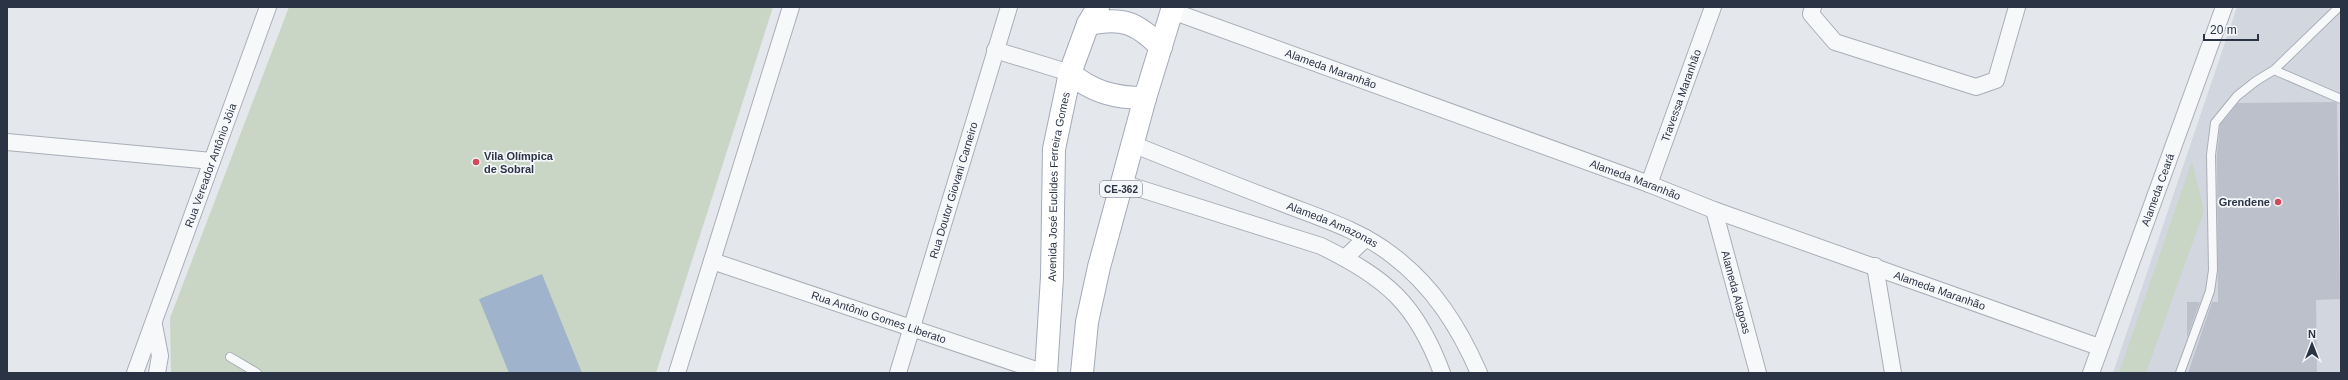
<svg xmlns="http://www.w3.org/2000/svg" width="2348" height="380" viewBox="0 0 2348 380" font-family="Arial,sans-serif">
  <rect width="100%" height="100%" fill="#e4e7ec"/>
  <!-- built -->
  <path fill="#d2d6de" d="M2237,7H2341V373H2113Z"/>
  <!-- green -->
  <path fill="#c9d6c5" d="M289,7H773L656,373H171L170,318Z
    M2192,161L2204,211L2146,373H2119Z"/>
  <!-- water -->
  <path fill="#9fb4cc" d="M542,274L582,373H509L479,299Z"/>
  <!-- building -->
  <path fill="#bbc0ca" d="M2334,102L2337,103L2340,299L2316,300L2317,373H2188L2212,302H2218L2217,155L2220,125L2238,103Z
    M2187,302H2200L2187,338Z"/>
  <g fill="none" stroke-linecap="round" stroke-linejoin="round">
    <!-- service casing -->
    <g stroke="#a9aeb7" stroke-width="10">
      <path id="service" d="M2274,70L2341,99
        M230,357L257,373
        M2180,373L2210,291L2213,270L2211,155L2215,123L2237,96L2256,81L2274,70L2339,7"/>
    </g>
    <!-- minor casing -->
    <g stroke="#a9aeb7" stroke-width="18">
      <g id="minor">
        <path d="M1813,7L1811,14L1835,42L1976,87L1996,80L2017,7"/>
        <path id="s1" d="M1172,11L1649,184L1714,210L2099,347"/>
        <path d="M995,50L1070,73"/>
        <path d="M7,142L212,161"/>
        <path id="s2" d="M1132,144C1182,164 1232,184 1282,203C1320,218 1360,230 1392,255C1433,286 1459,327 1479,373"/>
        <path d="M1122,183L1321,246C1387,279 1416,303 1442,373"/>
        <path id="s3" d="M1649,184L1713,7"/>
        <path id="s4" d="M1714,210L1758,373"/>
        <path d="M1345,258L1366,238"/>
        <path id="s5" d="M712,261L1045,373"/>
        <path d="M1875,266L1893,373"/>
        <path d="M154,325L160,356L157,373"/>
        <path id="s6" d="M135,373L268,7"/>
        <path d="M677,373L791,7"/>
        <path id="s7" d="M898,373L1009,7"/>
        <path id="s8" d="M2091,373L2224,7"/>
      </g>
    </g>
    <!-- primary casing -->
    <g stroke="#a3abb8" stroke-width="24">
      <g id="primary">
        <path d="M1088,24C1122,17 1136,22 1161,47"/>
        <path d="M1070,73C1092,92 1115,98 1145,98"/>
        <path id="s9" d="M1046,373L1052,277L1054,149L1070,73L1088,24L1098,7"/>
        <path d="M1082,373L1087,322L1099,267L1145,98L1173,7"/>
      </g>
    </g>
    <!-- service -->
    <use href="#service" stroke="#f7f8fa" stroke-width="8"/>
    <!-- minor -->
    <use href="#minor" stroke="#f7f8fa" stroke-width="16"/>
    <!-- primary -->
    <use href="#primary" stroke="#fff" stroke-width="22"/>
  </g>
  <!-- markers -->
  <g fill="#d1495b" stroke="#f4f6f9" stroke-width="1.5">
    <circle cx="476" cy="162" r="4"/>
    <circle cx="2278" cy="202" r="4"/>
  </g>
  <g text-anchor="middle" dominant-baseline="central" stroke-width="3.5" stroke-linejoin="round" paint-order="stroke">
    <!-- shield labels -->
    <rect fill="#f4f6f9" stroke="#676e7b" stroke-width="1" x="1100" y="181" width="42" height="16" rx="3"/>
    <g font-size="10" font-weight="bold" fill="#2b3445">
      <text x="1121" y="189">CE-362</text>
    </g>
    <!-- street labels -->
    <g font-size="11" fill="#2b3445" stroke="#f4f6f9">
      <text stroke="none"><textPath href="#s1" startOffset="169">Alameda Maranhão</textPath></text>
      <text stroke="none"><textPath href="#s3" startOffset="94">Travessa Maranhão</textPath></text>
      <text stroke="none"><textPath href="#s6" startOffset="221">Rua Vereador Antônio Jóia</textPath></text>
      <text stroke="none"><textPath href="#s1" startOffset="493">Alameda Maranhão</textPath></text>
      <text stroke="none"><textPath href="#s9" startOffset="187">Avenida José Euclides Ferreira Gomes</textPath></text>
      <text stroke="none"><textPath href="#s7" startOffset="191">Rua Doutor Giovani Carneiro</textPath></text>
      <text stroke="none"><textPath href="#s8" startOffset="195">Alameda Ceará</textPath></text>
      <text stroke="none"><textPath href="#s2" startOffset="216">Alameda Amazonas</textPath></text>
      <text stroke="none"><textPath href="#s1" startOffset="817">Alameda Maranhão</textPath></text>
      <text stroke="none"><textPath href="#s4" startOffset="85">Alameda Alagoas</textPath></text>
      <text stroke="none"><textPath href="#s5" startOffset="176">Rua Antônio Gomes Liberato</textPath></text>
    </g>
    <!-- poi labels -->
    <g font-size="11" font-weight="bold" fill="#2b3445" stroke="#f4f6f9" text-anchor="start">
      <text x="484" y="156">Vila Olímpica<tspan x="484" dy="13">de Sobral</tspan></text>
      <text x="2270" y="202" text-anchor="end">Grendene</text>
    </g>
  </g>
  <!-- border -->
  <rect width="2348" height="380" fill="none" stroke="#2b3445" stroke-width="16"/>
  <!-- north arrow -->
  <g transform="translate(2312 344)" stroke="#f4f6f9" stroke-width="3" paint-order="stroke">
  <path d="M0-3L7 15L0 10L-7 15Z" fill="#2b3445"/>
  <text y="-6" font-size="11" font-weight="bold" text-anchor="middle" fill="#2b3445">N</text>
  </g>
  <!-- scale -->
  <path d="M2204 34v6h54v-6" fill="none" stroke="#2b3445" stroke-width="2"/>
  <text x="2210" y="34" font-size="12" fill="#2b3445" stroke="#f4f6f9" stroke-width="3" paint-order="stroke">20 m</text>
</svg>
